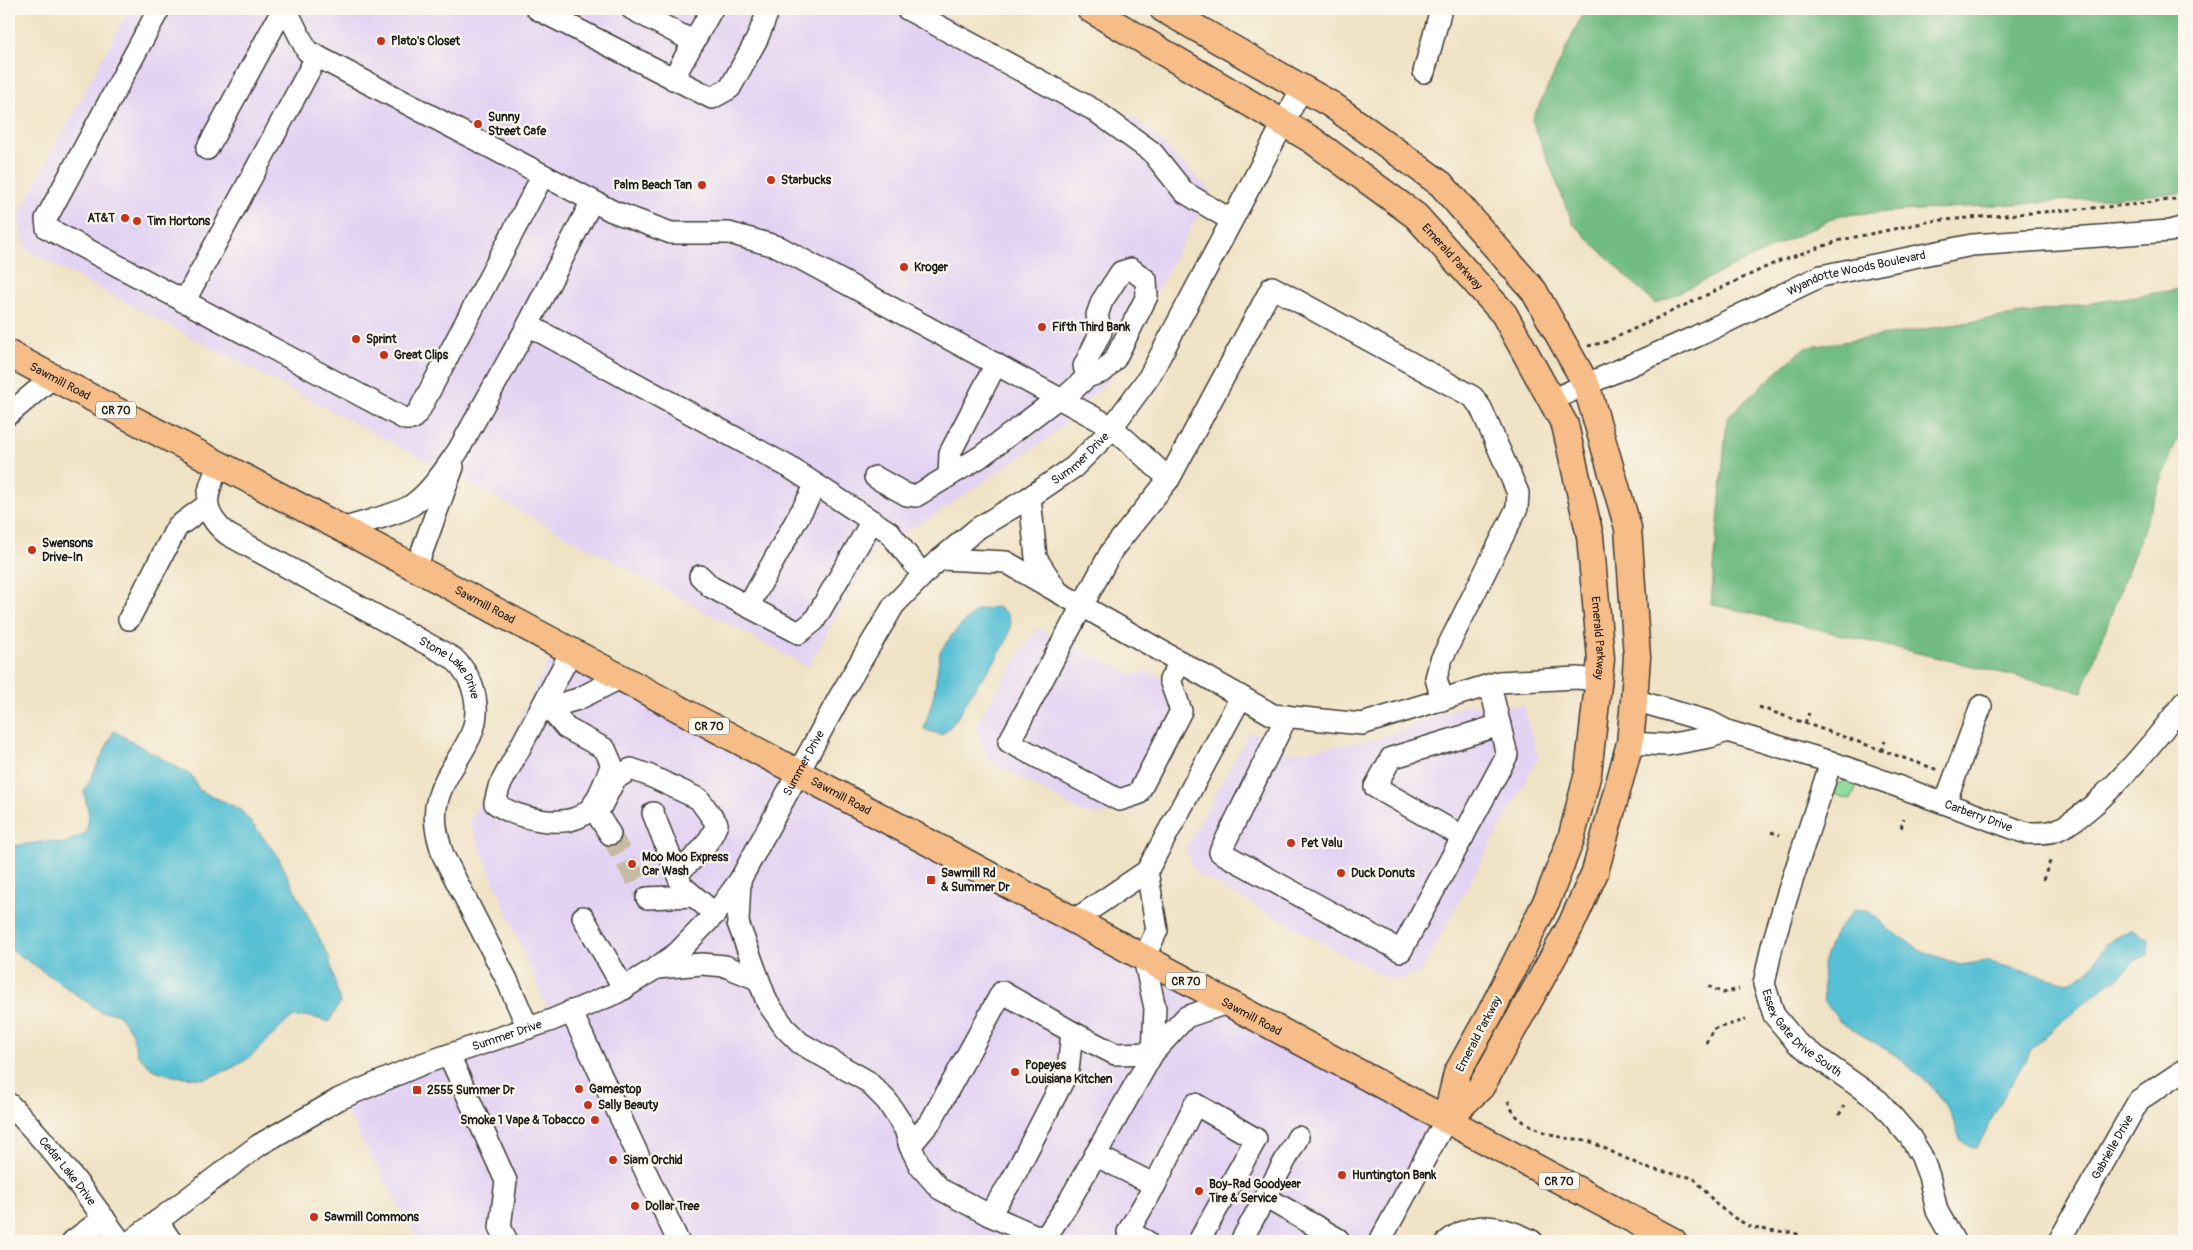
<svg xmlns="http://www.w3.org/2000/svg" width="2193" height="1250" viewBox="0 0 2193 1250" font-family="Pangolin,sans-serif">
  <rect width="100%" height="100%" fill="#fbf7ec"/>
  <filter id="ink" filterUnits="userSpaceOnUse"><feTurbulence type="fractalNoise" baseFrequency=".02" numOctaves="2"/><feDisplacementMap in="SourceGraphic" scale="10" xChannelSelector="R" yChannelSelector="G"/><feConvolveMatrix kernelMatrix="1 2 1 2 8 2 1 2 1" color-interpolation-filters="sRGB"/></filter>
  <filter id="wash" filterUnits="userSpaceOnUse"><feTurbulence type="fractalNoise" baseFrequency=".0096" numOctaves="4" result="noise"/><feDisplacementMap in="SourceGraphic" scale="20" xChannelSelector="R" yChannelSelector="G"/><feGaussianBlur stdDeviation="1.12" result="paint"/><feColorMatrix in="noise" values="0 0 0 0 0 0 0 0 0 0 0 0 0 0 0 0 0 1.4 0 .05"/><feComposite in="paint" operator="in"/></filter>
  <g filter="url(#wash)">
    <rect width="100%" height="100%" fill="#f0e2c4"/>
    <!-- built -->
    <path fill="#e3d3f3" d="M129,9H932L1140,122L1211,191L1109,379L1051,436L927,520L874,548L808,667L491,495L26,250L18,216Z
      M1037,628L1132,674L1150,672L1184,690L1192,717L1146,802L1128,814H1085L989,761L975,725Z
      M556,644L1446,1120L1380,1241H419L339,1099L552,1020L470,823Z
      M1466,705L1524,706L1538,758L1420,973L1392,981L1196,873L1185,849L1250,731L1290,753L1376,739Z"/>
    <!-- green -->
    <path fill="#8edc9b" stroke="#557c5c" d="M1847,779L1853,780L1856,783V789L1851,800L1832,793L1833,787Z"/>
    <!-- forest -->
    <path fill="#72bc83" stroke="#476c50" d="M1585,9H2184V193L1840,215L1655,304L1573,224L1532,120Z
      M2181,289L2184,290V421L2082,692L1711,604L1727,417L1804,348Z"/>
    <!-- water -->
    <path fill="#57c0d4" stroke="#3a6e78" d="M996,607C1034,619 986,672 974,689C963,705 958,723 941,735L924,729L934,694L940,652L951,636L968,618L977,610Z
      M114,731L192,776L199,790L240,809L276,853L329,957L340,1003L329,1022L309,1016L291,1018L249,1058L232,1068L205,1079L173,1076L152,1069L138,1056L131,1031L117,1013L101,1012L11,949L9,946V852L14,846L48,841L62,844L86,833L89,816L84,792Z
      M1854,909L1870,912L1889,930L1921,950L1960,965L1986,961L2067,983L2088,972L2107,943L2132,929L2149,940L2148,955L2133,962L2119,978L2105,985L2050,1032L2032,1049L2000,1103L1977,1148L1970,1147L1960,1139L1951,1115L1935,1089L1895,1055L1840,1022L1824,1001L1822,966L1834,934Z"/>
  </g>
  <g filter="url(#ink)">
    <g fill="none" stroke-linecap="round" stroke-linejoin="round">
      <!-- minor-tunnel -->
      <path stroke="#c6baa2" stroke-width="21" stroke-dasharray="21 11" stroke-linecap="butt" d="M610,834L647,898"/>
      <!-- minor casing -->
      <g stroke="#3c3a35" stroke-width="24">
        <g id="minor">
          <path d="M159,9L46,219L47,228L405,419H412L419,411L543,175"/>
          <path d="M286,9L307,51L612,211L671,233H729L779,247L1112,427L1169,479L1112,550L1009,742L1119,800L1138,794L1181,711L1170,680L1181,662"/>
          <path d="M537,9L712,98L730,88L757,39L769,9"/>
          <path d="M632,9L694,42"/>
          <path d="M907,9L1094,110L1152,152L1184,192L1231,220"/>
          <path d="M1424,72L1441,9"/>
          <path d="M673,79L712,9"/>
          <path d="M207,149L283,9"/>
          <path d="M184,302L317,56"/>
          <path d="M528,325L789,467L889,532L923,575"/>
          <path d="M1062,400L1087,377L1104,371L1115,359L1147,296L1146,280L1131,269L1121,272L1102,301L1097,315L1101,332L1084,366L1087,377"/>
          <path id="s1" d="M1551,400L1697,336L1821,276L1972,245L2170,231L2184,227"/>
          <path d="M9,414L53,377"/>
          <path id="s2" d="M219,463C207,494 198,510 227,534L453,658C465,669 472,681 475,697C483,740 449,760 438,798C432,818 437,836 443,855L507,980L528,1028"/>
          <path d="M949,476L950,453L996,364"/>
          <path d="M875,477L907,495L916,496L980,457L1058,398"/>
          <path d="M1169,479L1272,287L1473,397L1481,408L1518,493L1517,508L1441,660L1436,678L1442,700"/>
          <path d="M342,529C359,523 400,514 412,505C431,492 445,469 458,451L528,325L592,201"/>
          <path d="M941,559L1006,562L1058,592L1036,558L1030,497"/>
          <path d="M416,568L453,467"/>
          <path d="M700,576L711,587L799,633L814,621L872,521"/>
          <path d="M1058,592L1273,715L1362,724L1499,682L1577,678L1598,680"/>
          <path d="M749,605L816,485"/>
          <path d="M129,619L177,527L207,505"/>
          <path d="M571,652L499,787L495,803C516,819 568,831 589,810C600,799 605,779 612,765L605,749L566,728L556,716L561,704L578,699L620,678"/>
          <path id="s3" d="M1634,700L1710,722L1727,731L1831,762L2026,833C2036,833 2047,834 2057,830C2073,823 2085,812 2098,801C2132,769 2157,739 2184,702"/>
          <path d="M1287,716L1220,852L1401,951L1507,755L1490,685"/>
          <path d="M1630,743L1667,745L1710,737L1727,731"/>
          <path id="s4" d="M1831,762L1788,893L1772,946L1764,984L1774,1015L1797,1043L1879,1101L1910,1137L1921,1155L1929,1176L1937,1211L1954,1241"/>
          <path d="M1945,803L1981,706"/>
          <path d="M653,813L682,886L715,914"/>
          <path d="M610,834L597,814L615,779L631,769L648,775L699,799L717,824C709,845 695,858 678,872"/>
          <path d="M1463,837L1375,787L1391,758L1500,725"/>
          <path d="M1147,871L1157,930L1144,958L1155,1008L1153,1053"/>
          <path d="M740,880L738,923L767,1002L785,1028L800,1043L867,1081L887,1101L905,1129L910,1146L920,1166L940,1189L989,1215L1048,1241"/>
          <path d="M647,898L693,896"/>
          <path d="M583,917L624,989"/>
          <path d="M1073,921L1147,871L1241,697"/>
          <path d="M657,968L702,964L725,966L757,979"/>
          <path d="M571,1011L678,1241"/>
          <path d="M1072,1032L1115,1054L1153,1053"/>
          <path d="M449,1055L506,1181L500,1227L507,1241"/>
          <path id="s5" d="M9,1104C51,1146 86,1193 120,1241"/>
          <path d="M910,1146L931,1121L1002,992L1072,1032L1068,1071L1012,1180L989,1215"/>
          <path d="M1095,1155L1155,1185"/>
          <path d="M1265,1197L1338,1239L1337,1241"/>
          <path d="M157,1221L171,1241"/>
          <path d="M73,1241L104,1218"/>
          <path id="s6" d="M131,1241L259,1145L339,1099L422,1064L552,1020L616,993L656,968L677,953L715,914L740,880L840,696L894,605L931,567L978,528L1030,497L1074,467L1107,434L1149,377L1302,88"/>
          <path d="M1043,1241L1067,1205L1153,1053L1186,1017L1227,1003"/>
          <path d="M1146,1241L1128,1232L1155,1185L1195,1104L1256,1139L1199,1241"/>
          <path d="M1241,1241L1298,1137"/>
          <path d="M1380,1241L1446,1120"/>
          <path d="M1448,1241C1476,1219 1503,1226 1532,1241"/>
          <path id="s7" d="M2059,1241L2139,1100L2184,1070"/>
        </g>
      </g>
      <!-- major casing -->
      <g stroke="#3c3a35" stroke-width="29">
        <g id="major">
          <path id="s8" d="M1090,9L1312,140L1416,216L1504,314L1565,425L1590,536L1601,659L1588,773L1571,839L1548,898L1490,1014L1457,1073L1446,1120"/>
          <path d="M1163,9L1332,105L1441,184L1534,291L1586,384L1628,528L1637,657L1634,700L1630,743L1595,872L1571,925L1481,1087L1446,1120"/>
          <path id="s9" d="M9,354C134,421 261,485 386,552C816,781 1243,1014 1673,1241"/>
        </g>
      </g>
      <!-- path -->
      <path stroke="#3c3a35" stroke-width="3" stroke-dasharray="4 4" stroke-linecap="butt" d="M1588,346L1606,342L1777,262L1841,240L1932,221L2129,205L2184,198
        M1759,707L1938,770
        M1805,723L1809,713
        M1882,751L1885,741
        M1901,828L1904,819
        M1771,832L1780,835
        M2043,880L2051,859
        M1708,986L1723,993L1739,989
        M1706,1043L1713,1029L1746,1020
        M1508,1101L1514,1114L1524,1122L1544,1132L1564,1138L1587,1140L1646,1168L1694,1178L1717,1205L1736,1219L1753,1228L1794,1233L1800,1235L1806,1241
        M1839,1115L1844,1106"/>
      <!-- minor -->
      <use href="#minor" stroke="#fff" stroke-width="21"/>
      <!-- major -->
      <use href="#major" stroke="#f7bd88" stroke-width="26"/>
    </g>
  </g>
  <!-- markers -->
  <g fill="#c8321e" stroke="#fbf7ec" stroke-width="2">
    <circle cx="381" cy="41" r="5"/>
    <circle cx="478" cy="124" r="5"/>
    <circle cx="771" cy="180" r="5"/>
    <circle cx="702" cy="185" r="5"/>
    <circle cx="125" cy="218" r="5"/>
    <circle cx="137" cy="221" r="5"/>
    <circle cx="904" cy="267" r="5"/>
    <circle cx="1042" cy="327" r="5"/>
    <circle cx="356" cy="339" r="5"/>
    <circle cx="384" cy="355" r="5"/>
    <circle cx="32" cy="550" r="5"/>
    <circle cx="1291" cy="843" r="5"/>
    <circle cx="632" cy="864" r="5"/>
    <circle cx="1341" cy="873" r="5"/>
    <rect x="926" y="875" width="10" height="10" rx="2.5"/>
    <circle cx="1015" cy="1072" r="5"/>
    <circle cx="579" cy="1089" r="5"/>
    <rect x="412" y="1085" width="10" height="10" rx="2.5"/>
    <circle cx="588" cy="1105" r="5"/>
    <circle cx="595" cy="1120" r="5"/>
    <circle cx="613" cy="1160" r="5"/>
    <circle cx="1342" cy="1175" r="5"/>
    <circle cx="1199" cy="1191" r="5"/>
    <circle cx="635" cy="1206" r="5"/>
    <circle cx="314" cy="1217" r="5"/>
  </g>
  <g text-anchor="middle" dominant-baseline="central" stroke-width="4.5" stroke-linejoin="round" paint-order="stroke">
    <!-- shield labels -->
    <g fill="#fbf7ec" stroke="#5f5e5a" stroke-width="1">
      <rect x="96" y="401.5" width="40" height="17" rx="4"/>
      <rect x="689" y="717.5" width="40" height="17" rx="4"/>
      <rect x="1166" y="972.5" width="40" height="17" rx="4"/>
      <rect x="1539" y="1172.5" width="40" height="17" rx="4"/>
    </g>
    <g font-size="11" font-weight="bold" fill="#1c1c1c">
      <text x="116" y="410">CR 70</text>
      <text x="709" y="726">CR 70</text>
      <text x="1186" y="981">CR 70</text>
      <text x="1559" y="1181">CR 70</text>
    </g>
    <!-- poi labels -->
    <g font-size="12" font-weight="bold" fill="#1c1c1c" stroke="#fbf7ec" text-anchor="start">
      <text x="391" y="41">Plato's Closet</text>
      <text x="488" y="117">Sunny<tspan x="488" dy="14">Street Cafe</tspan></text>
      <text x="781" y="180">Starbucks</text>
      <text x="692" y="185" text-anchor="end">Palm Beach Tan</text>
      <text x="115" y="218" text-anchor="end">AT&amp;T</text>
      <text x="147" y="221">Tim Hortons</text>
      <text x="914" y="267">Kroger</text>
      <text x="1052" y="327">Fifth Third Bank</text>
      <text x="366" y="339">Sprint</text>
      <text x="394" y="355">Great Clips</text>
      <text x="42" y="543">Swensons<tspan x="42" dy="14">Drive-In</tspan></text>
      <text x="1301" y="843">Pet Valu</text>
      <text x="642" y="857">Moo Moo Express<tspan x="642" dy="14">Car Wash</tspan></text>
      <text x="941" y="873">Sawmill Rd<tspan x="941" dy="14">&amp; Summer Dr</tspan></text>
      <text x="1351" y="873">Duck Donuts</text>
      <text x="1025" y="1065">Popeyes<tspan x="1025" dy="14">Louisiana Kitchen</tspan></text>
      <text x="589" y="1089">Gamestop</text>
      <text x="427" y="1090">2555 Summer Dr</text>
      <text x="598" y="1105">Sally Beauty</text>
      <text x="585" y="1120" text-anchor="end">Smoke 1 Vape &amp; Tobacco</text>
      <text x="623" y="1160">Siam Orchid</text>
      <text x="1352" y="1175">Huntington Bank</text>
      <text x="1209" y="1184">Boy-Rad Goodyear<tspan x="1209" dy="14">Tire &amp; Service</tspan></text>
      <text x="645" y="1206">Dollar Tree</text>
      <text x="324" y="1217">Sawmill Commons</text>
    </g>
    <!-- street labels -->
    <g font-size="12" fill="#1c1c1c" stroke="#fbf7ec">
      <text stroke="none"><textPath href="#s8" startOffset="441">Emerald Parkway</textPath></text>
      <text stroke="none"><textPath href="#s1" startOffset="332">Wyandotte Woods Boulevard</textPath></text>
      <text stroke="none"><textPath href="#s9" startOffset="58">Sawmill Road</textPath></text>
      <text stroke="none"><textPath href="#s6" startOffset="1272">Summer Drive</textPath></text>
      <text stroke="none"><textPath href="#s9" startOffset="538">Sawmill Road</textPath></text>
      <text stroke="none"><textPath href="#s8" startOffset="861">Emerald Parkway</textPath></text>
      <text stroke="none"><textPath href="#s2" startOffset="342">Stone Lake Drive</textPath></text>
      <text stroke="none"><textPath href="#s6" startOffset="852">Summer Drive</textPath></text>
      <text stroke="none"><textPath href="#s9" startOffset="942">Sawmill Road</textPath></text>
      <text stroke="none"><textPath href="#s3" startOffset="364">Carberry Drive</textPath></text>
      <text stroke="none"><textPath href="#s9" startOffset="1408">Sawmill Road</textPath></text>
      <text stroke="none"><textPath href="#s4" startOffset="296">Essex Gate Drive South</textPath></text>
      <text transform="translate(1479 1034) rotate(-62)">Emerald Parkway</text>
      <text stroke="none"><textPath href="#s6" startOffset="432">Summer Drive</textPath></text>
      <text stroke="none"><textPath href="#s7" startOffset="108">Gabrielle Drive</textPath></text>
      <text stroke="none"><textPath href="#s5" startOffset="89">Cedar Lake Drive</textPath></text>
    </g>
  </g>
  <!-- margin -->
  <rect width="2193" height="1250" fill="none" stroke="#fbf7ec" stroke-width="30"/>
</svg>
